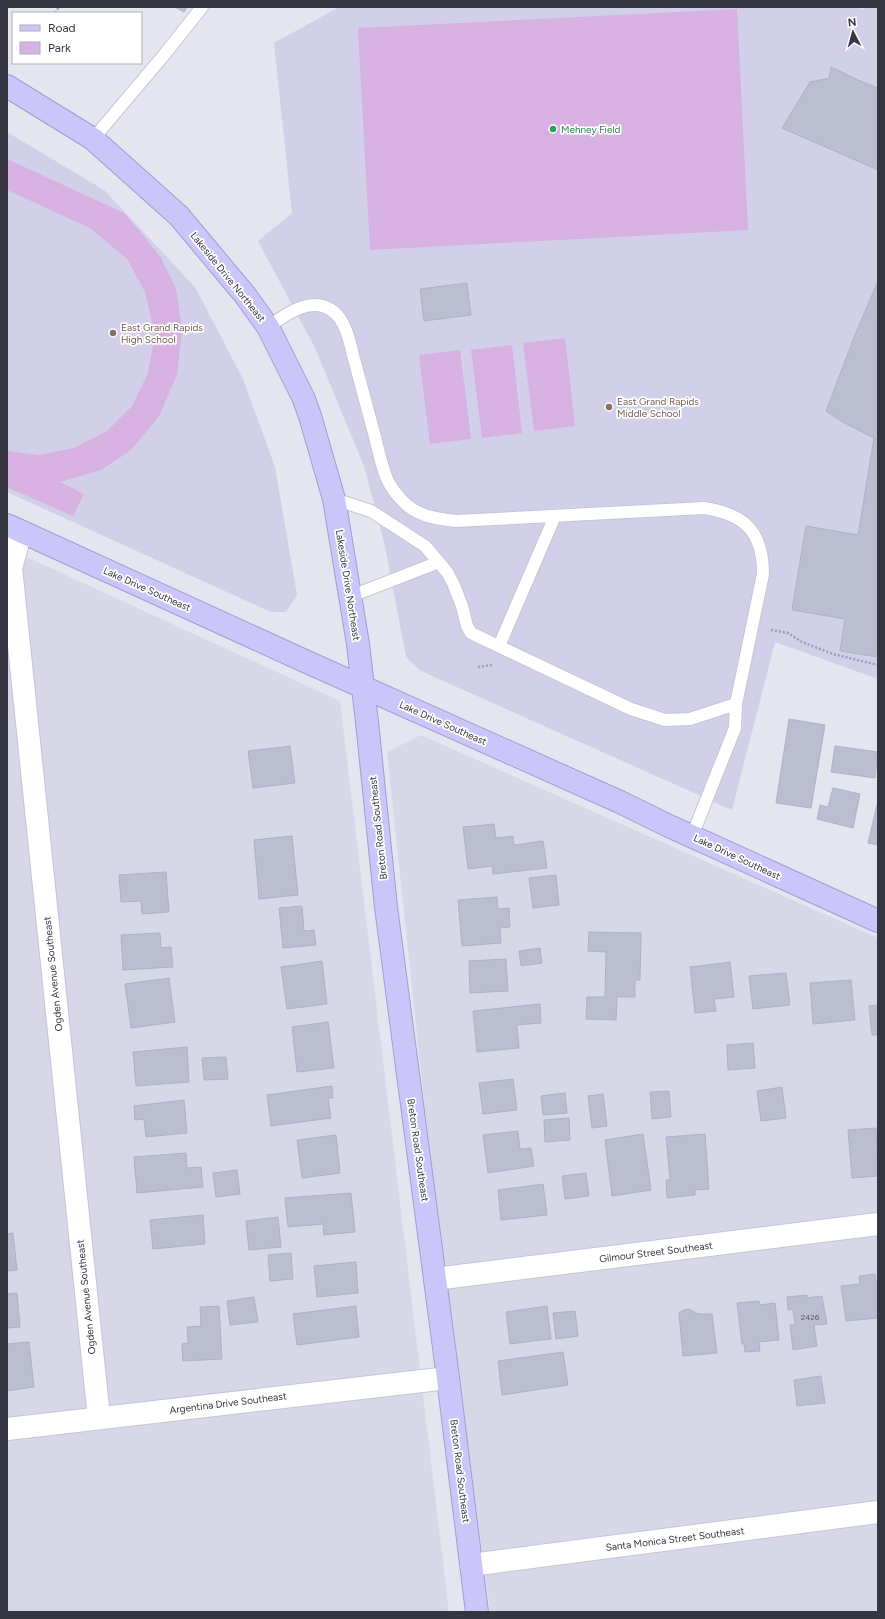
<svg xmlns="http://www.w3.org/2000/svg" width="885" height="1619" viewBox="0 0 885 1619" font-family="Figtree,sans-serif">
  <rect width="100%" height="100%" fill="#e5e5f0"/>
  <!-- residential -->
  <path fill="#d7d7e8" d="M7,548L340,701L449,1612H7Z
    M421,735L878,938V1612H490L425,1110L387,752Z"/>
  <!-- education -->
  <path fill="#d1d0e8" d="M339,7H855L862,9L867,7H878V679L775,642L732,810L421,671L406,657L385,546L364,466L315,348L258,241L292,213L274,43Z
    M7,132L104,190L195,287L243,379L275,467L297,595L286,612H271L7,492Z"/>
  <!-- green -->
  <path fill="#d6b1e1" d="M737,9L748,230L370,250L358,28Z
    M7,159L124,213L160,256L176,289L182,329L177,375L159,416L131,450L101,470L60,482L84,494L73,516L7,487V451L39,455L74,448L107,431L132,406L148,373L155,334L145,292L127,259L90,228L7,190Z
    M565,338L575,426L534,431L523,343Z
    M512,345L522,433L482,438L471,350Z
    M460,350L471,439L430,444L419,355Z"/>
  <!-- building -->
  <path fill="#bbbdd1" stroke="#afb1cb" d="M175,7H187L184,12Z
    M831,67L858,80L878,88V170L782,128L810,82L829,78Z
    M878,281V657L840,651L845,619L792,610L806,526L858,535L874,438L841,421L826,411L855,335Z
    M467,283L471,315L424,321L420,289Z
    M789,719L825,725L811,808L776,803Z
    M290,746L295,783L253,788L248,751Z
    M835,746L878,752L875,778L831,772Z
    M833,788L860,794L853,828L817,819L820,805L828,807Z
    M878,801V845L868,843Z
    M494,824L496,838L513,836L514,845L543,841L547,868L493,874L492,866L468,869L463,827Z
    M292,836L298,895L259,899L254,840Z
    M166,872L169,912L142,914L141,901L121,902L119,875Z
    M556,875L559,905L533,908L529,878Z
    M497,897L498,909L509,908L510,927L500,928L501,943L462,946L458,900Z
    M302,906L304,931L314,930L316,945L283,948L279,908Z
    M589,932L641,933L640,980H635V997H617L616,1020L586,1019L587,997H605L606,952L588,951Z
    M160,933L161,948L171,947L173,967L123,970L121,935Z
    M540,948L542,963L521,966L519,951Z
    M506,959L508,991L470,993L469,961Z
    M322,961L327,1004L287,1009L281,967Z
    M730,962L734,997L714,999L716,1011L695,1013L690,967Z
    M786,973L790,1005L753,1009L749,976Z
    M169,978L175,1022L131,1028L125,984Z
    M851,980L855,1020L813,1024L810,983Z
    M540,1004L541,1023L517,1025L519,1048L477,1052L473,1011Z
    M878,1005V1035H872L869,1006Z
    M328,1022L334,1068L297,1072L292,1027Z
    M753,1043L755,1068L728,1070L727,1045Z
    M187,1047L189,1082L136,1086L133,1052Z
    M226,1057L228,1079L204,1080L202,1058Z
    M513,1079L517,1110L483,1114L479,1083Z
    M332,1086L333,1098H328L331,1118L271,1126L267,1095Z
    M782,1087L786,1118L761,1121L757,1091Z
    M669,1091L671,1117L652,1119L650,1092Z
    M565,1093L567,1113L543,1115L541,1096Z
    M603,1094L607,1126L592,1128L588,1096Z
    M184,1100L187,1133L146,1137L144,1119L135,1120L134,1106Z
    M569,1118L570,1140L545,1142L544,1120Z
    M876,1128L878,1176L852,1178L848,1130Z
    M518,1131L520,1149L531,1148L534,1166L488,1173L483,1135Z
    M643,1134L651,1190L612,1196L605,1140Z
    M705,1134L709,1189L695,1190V1195L667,1198L666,1180H670L666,1137Z
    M336,1135L340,1173L302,1178L297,1140Z
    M186,1153L187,1168L201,1167L203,1187L137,1193L134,1157Z
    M237,1170L240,1194L216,1197L213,1173Z
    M586,1173L589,1196L565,1199L562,1176Z
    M543,1184L547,1215L501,1220L498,1190Z
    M351,1193L355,1232L324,1235L323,1224L288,1227L285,1198Z
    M203,1215L205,1244L153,1249L150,1220Z
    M278,1217L281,1247L249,1250L246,1221Z
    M13,1233L17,1270L7,1271V1234Z
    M291,1253L293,1279L270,1281L268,1255Z
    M356,1262L358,1293L317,1297L314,1266Z
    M875,1274L876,1282H878V1318L846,1321L841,1286L860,1284L859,1276Z
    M17,1293L20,1327L7,1328V1294Z
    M807,1295V1298L822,1296L827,1324L814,1325L817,1346L793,1350L790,1325H795L793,1309L788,1310L787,1297Z
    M254,1297L258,1322L230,1325L227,1301Z
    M759,1301L760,1305L775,1303L779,1340L759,1342L760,1351L745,1352L744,1344H742L737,1303Z
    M219,1306L222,1359L183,1361L182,1344L188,1343L187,1327L201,1326L200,1307Z
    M356,1306L359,1337L297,1345L293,1314Z
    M547,1306L551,1339L510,1344L506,1312Z
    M689,1309L698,1314H712L717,1353L683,1356L679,1313L684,1310Z
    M575,1311L578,1336L556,1339L553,1313Z
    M29,1342L34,1387L7,1391V1344Z
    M563,1352L568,1385L502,1395L498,1361Z
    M821,1376L825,1403L797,1406L794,1380Z"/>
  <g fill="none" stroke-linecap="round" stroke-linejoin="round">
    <!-- lane casing -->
    <g stroke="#c5c5d9" stroke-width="14">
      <path id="lane" d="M93,139L164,55L202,7
        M268,327C285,315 312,294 334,312C347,323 350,344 354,359C361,384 367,408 374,433C378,448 381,465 387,479C391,488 400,499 408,506C422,517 439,519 456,521L704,508C745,514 763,532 763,574L736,704L735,728L692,836
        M334,499L371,511L425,546L447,572L453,583L462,606L467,626L471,633L631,709L665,720L690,719L736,704
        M349,597L439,562
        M499,646L555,516"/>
    </g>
    <!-- street casing -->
    <g stroke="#c5c5d9" stroke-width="24">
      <path id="street" d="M21,532L11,568L99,1418
        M435,1279L878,1224
        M7,1429L448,1378
        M471,1565L878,1512"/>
    </g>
    <!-- secondary casing -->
    <g stroke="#a19dd2" stroke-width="24">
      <path id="secondary" d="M7,86L93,139L179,216L245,295L268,327L303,397L310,416L334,499L358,644L367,722L386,907L448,1378L477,1612
        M7,525L307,662L620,802L669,826L878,921"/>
    </g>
    <!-- path -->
    <path stroke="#9b9cbb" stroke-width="2.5" stroke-dasharray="2 2" stroke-linecap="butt" d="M55,13L59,7
      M771,630L788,633L802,642L833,654L878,665
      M478,667L492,665"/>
    <!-- lane -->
    <use href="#lane" stroke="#fff" stroke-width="12"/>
    <!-- street -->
    <use href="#street" stroke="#fff" stroke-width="22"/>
    <!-- secondary -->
    <use href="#secondary" stroke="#cac6f9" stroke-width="22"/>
  </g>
  <!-- markers -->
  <circle fill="#2e9e5b" stroke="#fff" stroke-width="1.5" cx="553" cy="129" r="4"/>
  <g fill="#8d6e63" stroke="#fff" stroke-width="1.5">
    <circle cx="113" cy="333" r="4"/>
    <circle cx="609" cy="407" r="4"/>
  </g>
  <g text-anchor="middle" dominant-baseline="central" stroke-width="3.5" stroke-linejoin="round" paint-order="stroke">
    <!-- number labels -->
    <g font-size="8" fill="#565866">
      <text x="810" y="1317">2426</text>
    </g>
    <!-- leisure labels -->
    <g font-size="10" fill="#27864d" stroke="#fff" text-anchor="start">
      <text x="561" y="129">Mehney Field</text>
    </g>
    <!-- street labels -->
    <g font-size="10" fill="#353642" stroke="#fff">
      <text transform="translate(228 277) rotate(51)">Lakeside Drive Northeast</text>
      <text transform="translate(348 585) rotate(81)">Lakeside Drive Northeast</text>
      <text transform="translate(147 589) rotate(24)">Lake Drive Southeast</text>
      <text transform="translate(443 723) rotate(24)">Lake Drive Southeast</text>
      <text transform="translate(378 828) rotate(-96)">Breton Road Southeast</text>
      <text transform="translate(737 857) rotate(25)">Lake Drive Southeast</text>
      <text transform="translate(53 974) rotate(-96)">Ogden Avenue Southeast</text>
      <text transform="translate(418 1150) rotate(82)">Breton Road Southeast</text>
      <text transform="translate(656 1252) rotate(-7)">Gilmour Street Southeast</text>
      <text transform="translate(86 1297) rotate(-96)">Ogden Avenue Southeast</text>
      <text transform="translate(228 1403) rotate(-7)">Argentina Drive Southeast</text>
      <text transform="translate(460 1471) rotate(83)">Breton Road Southeast</text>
      <text transform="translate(675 1539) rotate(-7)">Santa Monica Street Southeast</text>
    </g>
    <!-- education labels -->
    <g font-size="10" fill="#785e54" stroke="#fff" text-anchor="start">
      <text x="121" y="327">East Grand Rapids<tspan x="121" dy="12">High School</tspan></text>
      <text x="617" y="401">East Grand Rapids<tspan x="617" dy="12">Middle School</tspan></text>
    </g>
  </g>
  <!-- border -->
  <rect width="885" height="1619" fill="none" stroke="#353642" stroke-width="16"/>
  <!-- legend -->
  <rect x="12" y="12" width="130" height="52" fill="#ffffff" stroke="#aeafb3"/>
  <rect x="20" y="25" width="20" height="6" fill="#cac6f9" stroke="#aeafb3"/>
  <text x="48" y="32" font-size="12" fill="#353642">Road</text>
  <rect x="20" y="42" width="20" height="12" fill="#d6b1e1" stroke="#aeafb3"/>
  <text x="48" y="52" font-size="12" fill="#353642">Park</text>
  <!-- north arrow -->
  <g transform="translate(853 32) rotate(354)" stroke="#ffffff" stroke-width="3" paint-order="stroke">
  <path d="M0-3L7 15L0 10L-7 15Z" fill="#353642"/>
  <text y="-6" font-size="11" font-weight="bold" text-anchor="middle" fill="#353642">N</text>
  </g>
</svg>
